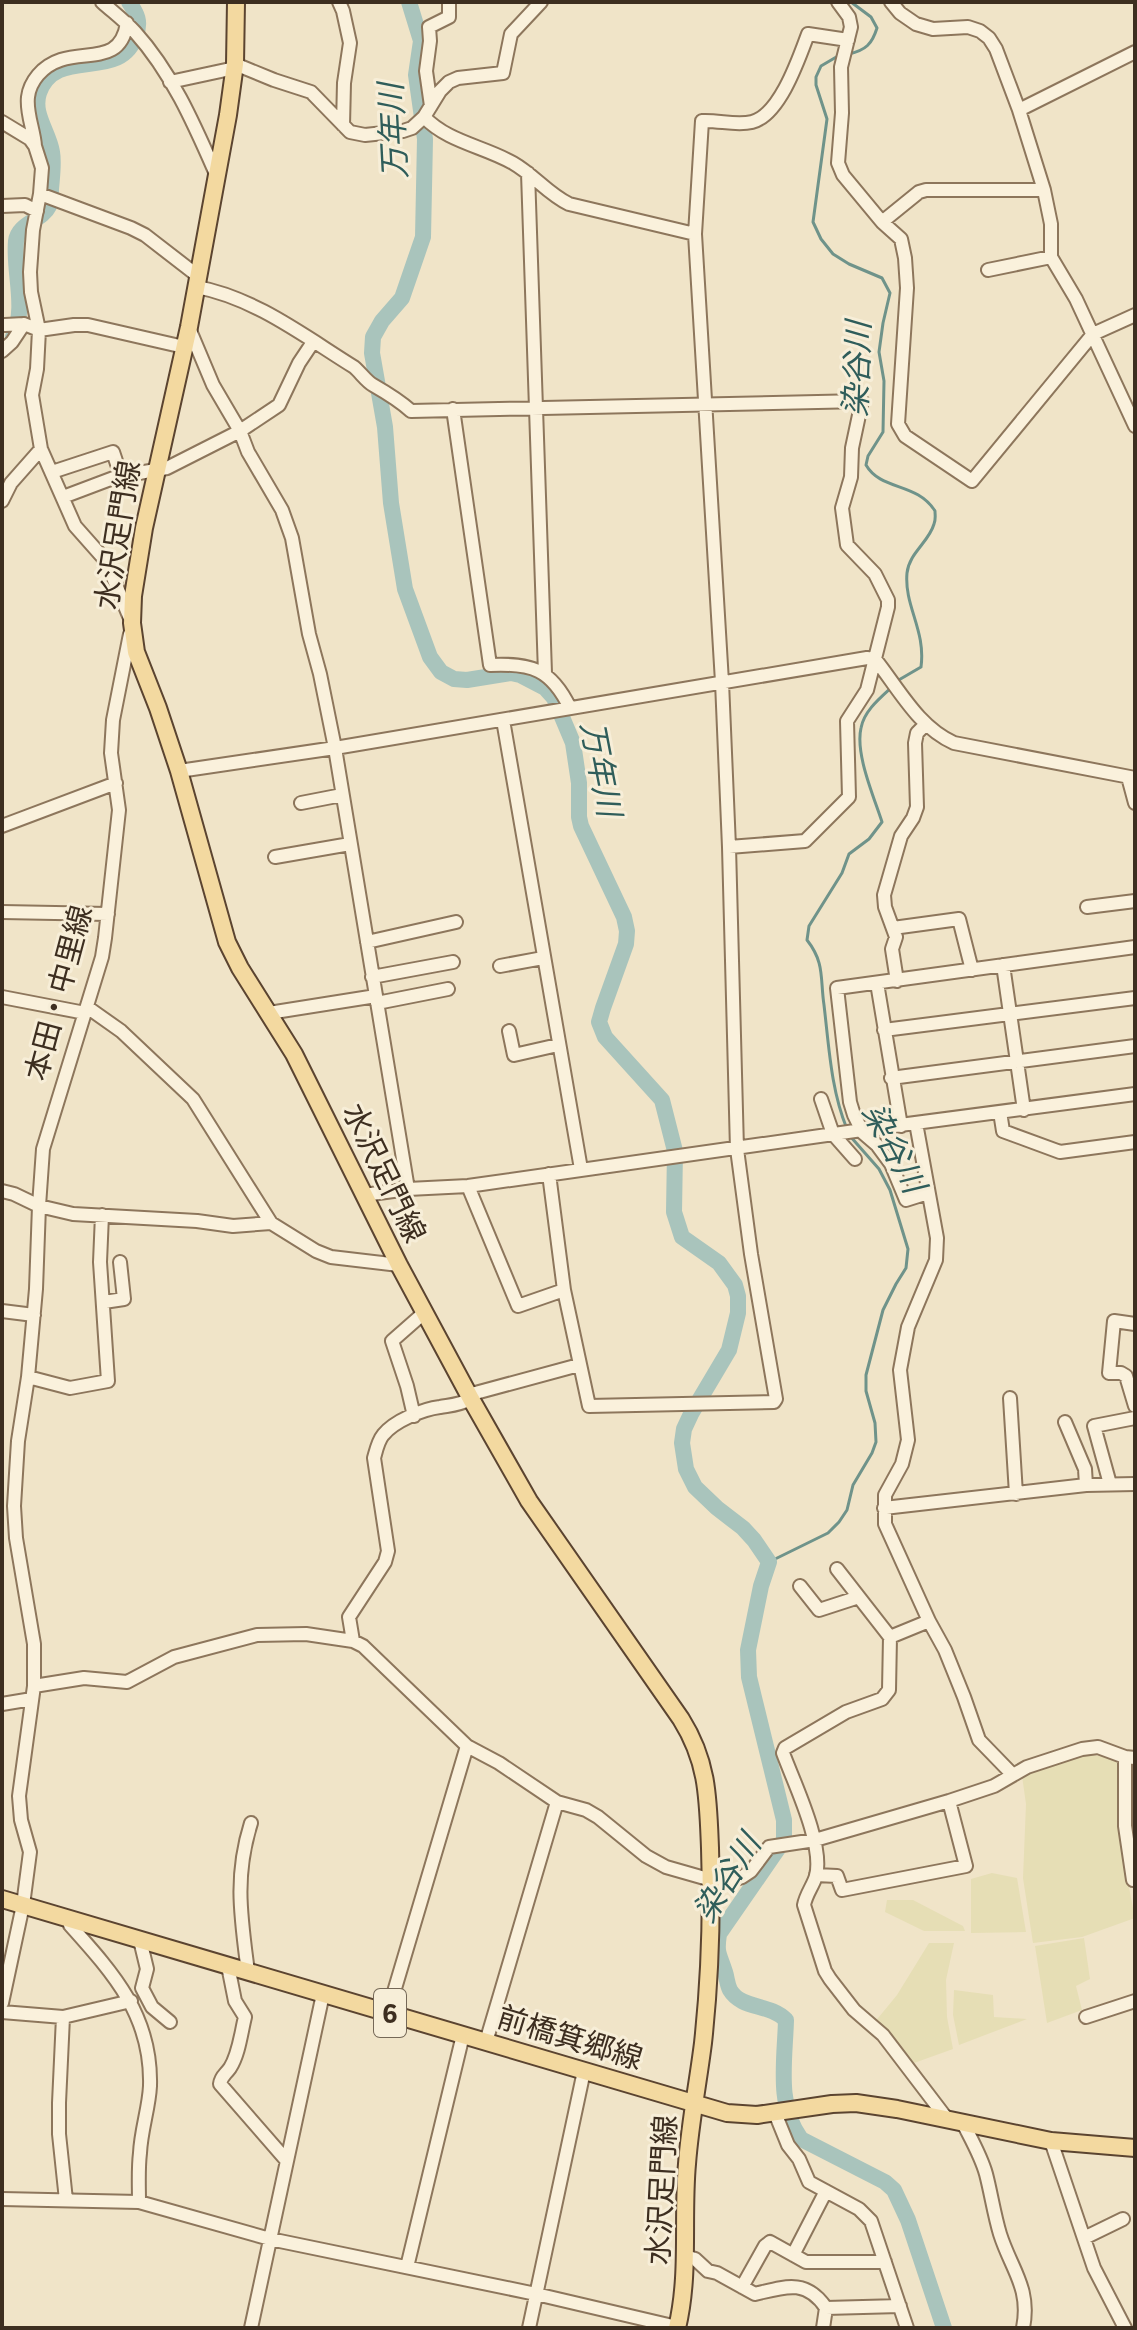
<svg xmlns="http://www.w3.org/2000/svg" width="1137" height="2330" viewBox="0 0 1137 2330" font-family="'Zilla Slab','Noto Sans JP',serif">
  <rect width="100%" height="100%" fill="#f0e4c8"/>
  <!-- farmland -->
  <path fill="#e6deb5" d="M1082,1755L1105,1756L1121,1763L1119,1769L1120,1842L1135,1918L1082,1937L1033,1943L1023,1878L1026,1804L1022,1776Z
    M992,1873L1017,1878L1026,1932L971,1933V1879Z
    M887,1900H913L963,1926L965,1931H924L885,1912Z
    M1084,1938L1090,1979L1076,1986L1082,2010L1047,2023L1035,1946Z
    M929,1943H954L946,1980L947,2017L953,2049L914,2063L893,2038L874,2023L897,1995Z
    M954,1990L993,1995L994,2017L1027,2019L959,2045L953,2015Z"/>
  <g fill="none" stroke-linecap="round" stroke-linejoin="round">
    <!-- stream -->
    <path stroke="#6f938a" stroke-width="3" d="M849,54C866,50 872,44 877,28L871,17L851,2
      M838,56L821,66L816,77V85L827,119L813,222L821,239L833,254L849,264L882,278L890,293L883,323L879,352L884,381L883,432L868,456L866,465C881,491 917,482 935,511C935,515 936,519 934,524C929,542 909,553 907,573C904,606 926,630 921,667L897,681
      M847,1129C831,1090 829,1047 824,1005C820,978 825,963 807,940L809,926L842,873L849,854L869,839L882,822C874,797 855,754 861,728C864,711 880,698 892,687
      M769,1562L828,1533L839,1522L847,1510L853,1485L872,1453L876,1442L875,1423L866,1391V1375L883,1310L896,1284L906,1268L908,1249L890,1190L879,1169L850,1136"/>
    <!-- river -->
    <path stroke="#a9c4bc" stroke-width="16" d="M409,2L421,41L416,75L425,139L423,237L402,298L382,321L373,337L372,353L385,427L391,503L405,589L430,657L441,672L454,679L467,680L511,673L520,675L545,688L554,698L573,743L579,783V817L581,826L624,917L627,931L626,944L603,1008L599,1022L605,1037L662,1100L675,1151L674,1212L682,1237L719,1263L735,1285L738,1296V1313L729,1350L691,1414L684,1429L682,1443L686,1469L695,1487L717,1508L743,1528L754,1540L769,1562L761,1586L748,1650L749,1677L784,1820V1840L719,1934C716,1954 719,1953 725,1972C727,1978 727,1984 730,1990C742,2010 769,2003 786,2020C785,2059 776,2106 801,2139L885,2182L894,2190L908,2220L944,2328
      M13,337C27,308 13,272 16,241C18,223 42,221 49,206C51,202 51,194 51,189C52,177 54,163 52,152C49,132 32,114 39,93C56,44 121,84 136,35C141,21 137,14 129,2"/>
    <!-- minor casing -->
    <g stroke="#8d765c" stroke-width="16">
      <path id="minor" d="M102,2C113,12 125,21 135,32C172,73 194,124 216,174
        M339,2L343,11L350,43L344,83L343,125
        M838,2L849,17L851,27L841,67L842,113L838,163L843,175L882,222L901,239L905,258L907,288L898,424L905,436L972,481L1093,334L1135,315
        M891,2L900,13L916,24L933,29L968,27L980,31L989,38L996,49L1019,110L1044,190L1051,224V257L1076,299L1135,426
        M235,64L274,80L311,92L350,132L365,135L403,131L412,128L424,117L440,91L449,82L458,78L503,73L511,34L541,2
        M170,82L235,68
        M431,106L426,71L430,41L429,27L449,17V2
        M1019,110L1135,52
        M424,117C448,142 483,146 513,163C534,175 548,194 569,204L695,234
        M2,122L30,139L35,146L42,168L40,194L33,230L30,272L31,292L39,330L37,369L32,395L41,449L75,526L106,561L129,616
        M35,146C34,130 26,113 28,97C29,88 33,81 38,75C69,39 119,75 127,23
        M528,173L545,673
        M40,194L131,228L145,235L198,276
        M2,206L25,205L37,211
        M882,222L919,192L926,190H1044
        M988,270L1051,257
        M197,287C255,298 304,336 354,367C361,373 366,381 373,385C387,393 399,400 411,411L862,401L852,448L851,477L842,508L847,545L875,574L888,600V607L867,690L847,721L849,797L805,841L729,847
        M5,325L24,324L39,330L74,325H88L184,347
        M189,328L213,385L240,431L248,452L282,510L292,538L309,634L320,674L335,748L408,1189
        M2,351L12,342L24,324
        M453,409L490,665C532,663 551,669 570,708
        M52,472L113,452L121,476
        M63,497L116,477L167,468L240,431L279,405L299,363L313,342
        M2,501L11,483L41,449
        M503,720L581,1169
        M179,771L335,748L867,658L875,659C899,689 918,727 954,743L1135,778
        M1128,777L1135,803
        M301,803L342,795
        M2,826L116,783
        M275,857L350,844
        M1087,907L1135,901
        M2,912L108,914
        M893,928L959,919L972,970
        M367,942L456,922
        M1003,965L1024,1110
        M500,966L543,958
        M372,977L453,962
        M897,981L892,949L896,937L885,907L884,895L901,836L913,818L917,807L915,743L917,733L925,725
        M877,983L901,1126
        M2,997L85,1013
        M377,1003L448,989
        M87,1007L121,1031L193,1099L271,1223
        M269,1013L376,996
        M884,1030L1135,998
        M509,1031L514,1055L558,1045
        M891,1078L1135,1046
        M821,1099L833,1134L855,1159
        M1000,1112L1003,1131L1060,1152L1135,1142
        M916,1123L937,1238L936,1260L908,1327L900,1370L908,1440L902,1464L885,1495V1524L929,1621L890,1637L889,1690L882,1699L846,1712L785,1748L783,1753C794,1783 824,1844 816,1876C813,1886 806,1894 804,1905L825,1971L830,1979L854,2010L883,2035L947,2119
        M549,1174L564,1290L589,1406L774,1402L776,1399L751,1254L737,1149L729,847L722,682L695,234L702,121C719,120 736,126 752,122C780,115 799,58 808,34L848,40
        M468,1186L518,1306L564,1290
        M2,1191L14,1194L39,1206L73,1214L197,1221L233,1226L271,1223L316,1251L331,1257L399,1265
        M928,1193L906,1200L891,1164L877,1145L863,1133L854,1115L850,1102L837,988L1135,947
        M364,1195L408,1189L468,1186L862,1130L1135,1094
        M104,1302L124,1299L120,1262
        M2,1311L34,1315
        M1135,1324L1114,1321L1109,1373H1121L1126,1376L1135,1406
        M28,1377L70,1388L108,1381L100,1262L102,1215
        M468,1395L579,1365
        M1010,1398L1016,1494
        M414,1416L407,1386L392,1341L425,1312
        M1065,1422L1085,1469L1086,1485
        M1110,1484L1094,1426L1135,1418
        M884,1508L1086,1485L1135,1484
        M837,1569L890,1637
        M800,1586L819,1610L859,1597
        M929,1621L945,1650L964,1697L979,1740L1012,1774
        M353,1641L349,1617L385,1562L388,1551L374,1458C376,1451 378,1441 383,1435C394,1421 423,1409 440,1407C452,1405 459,1405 471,1399
        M34,1686L84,1678L127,1682L174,1657L257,1635L306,1634L353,1641L363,1646L467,1746L499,1763L557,1802L586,1810L598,1817L646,1856L666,1867L722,1883L742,1877L751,1871L769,1847L815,1840L949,1801L994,1786L1027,1767L1082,1749L1098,1747L1125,1757L1135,1758
        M2,1704L32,1699
        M1125,1757V1826L1133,1880
        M816,1875L837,1876L842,1890L966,1866L949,1801
        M69,1918L70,1925C114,1974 152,2016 150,2086C149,2108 141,2130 140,2153C138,2169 139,2186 139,2202
        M140,1940L147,1969L142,1988L152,2007L170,2022
        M228,1966L235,2001L245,2017C241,2033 239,2054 230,2068C225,2075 221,2076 220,2084L287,2161
        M248,1972C241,1917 234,1877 251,1823
        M2,2003L23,1905L30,1852L21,1820L19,1796L34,1686V1644L16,1538L14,1506L18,1441L28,1377L36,1289L39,1206L43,1149L102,957L105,938L119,810L111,753L113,720L130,634
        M2,2012L63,2017L131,2001
        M388,2012L467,1746
        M63,2017L59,2103V2134L66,2200
        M1086,2017L1135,2001
        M486,2042L557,1802
        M775,2113L788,2145L799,2159L809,2182L859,2209L871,2221L907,2328
        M963,2123C971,2139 981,2156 986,2174C991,2193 994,2214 1000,2234C1011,2269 1031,2288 1023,2328
        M1051,2141L1094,2268L1125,2328
        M2,2199L139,2202L270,2239L536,2294L677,2327
        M1084,2238L1123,2219
        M793,2255L826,2191
        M685,2256L695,2259L708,2271L717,2273L755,2294C784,2287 806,2278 826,2308L823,2328
        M407,2267L463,2035
        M742,2287L765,2246L770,2242L806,2262H885
        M826,2308L900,2306
        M251,2328L323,1994
        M529,2328L584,2071"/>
    </g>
    <!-- major casing -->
    <g stroke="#5b4430" stroke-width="20">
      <path id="major" d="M236,2L235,64L228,115L189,327L144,528L133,596L132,623L136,652L158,708L179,771L227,942L240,968L294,1054L399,1265L471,1399L529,1501L681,1719C708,1762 708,1798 710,1848C712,1912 710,1979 703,2043C698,2083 690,2123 687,2164C682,2219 690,2274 677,2328
        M2,1899L727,2113L757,2115L832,2104L856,2103L897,2109L1051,2141L1135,2148"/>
    </g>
    <!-- minor -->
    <use href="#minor" stroke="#faf1dc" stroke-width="12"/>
    <!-- major -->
    <use href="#major" stroke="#f3d9a0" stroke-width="16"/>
  </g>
  <g text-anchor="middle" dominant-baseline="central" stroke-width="6" stroke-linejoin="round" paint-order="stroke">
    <!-- shield labels -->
    <rect fill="#f7eed8" stroke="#756857" stroke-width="2" x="374" y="1989" width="32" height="48" rx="6"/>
    <g font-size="28" font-weight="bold" fill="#3d2e20">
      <text x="390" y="2013">6</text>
    </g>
    <!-- street labels -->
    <g font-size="30" fill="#3d2e20" stroke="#f7eed8">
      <text transform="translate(118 535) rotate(-81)">水沢足門線</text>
      <text transform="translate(59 993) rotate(-75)">本田・中里線</text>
      <text transform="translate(384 1173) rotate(64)">水沢足門線</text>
      <text transform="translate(570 2038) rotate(17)">前橋箕郷線</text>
      <text transform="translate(662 2190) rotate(-87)">水沢足門線</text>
    </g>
    <!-- water labels -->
    <g font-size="32" font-style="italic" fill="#2f5d5a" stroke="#f7eed8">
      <text transform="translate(393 131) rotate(-93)">万年川</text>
      <text transform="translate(857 369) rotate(-88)">染谷川</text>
      <text transform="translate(601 769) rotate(79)">万年川</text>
      <text transform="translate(894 1148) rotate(62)">染谷川</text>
      <text transform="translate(727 1878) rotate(-58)">染谷川</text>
    </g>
  </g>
  <!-- border -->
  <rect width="1137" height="2330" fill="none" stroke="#3d2e20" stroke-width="8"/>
</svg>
